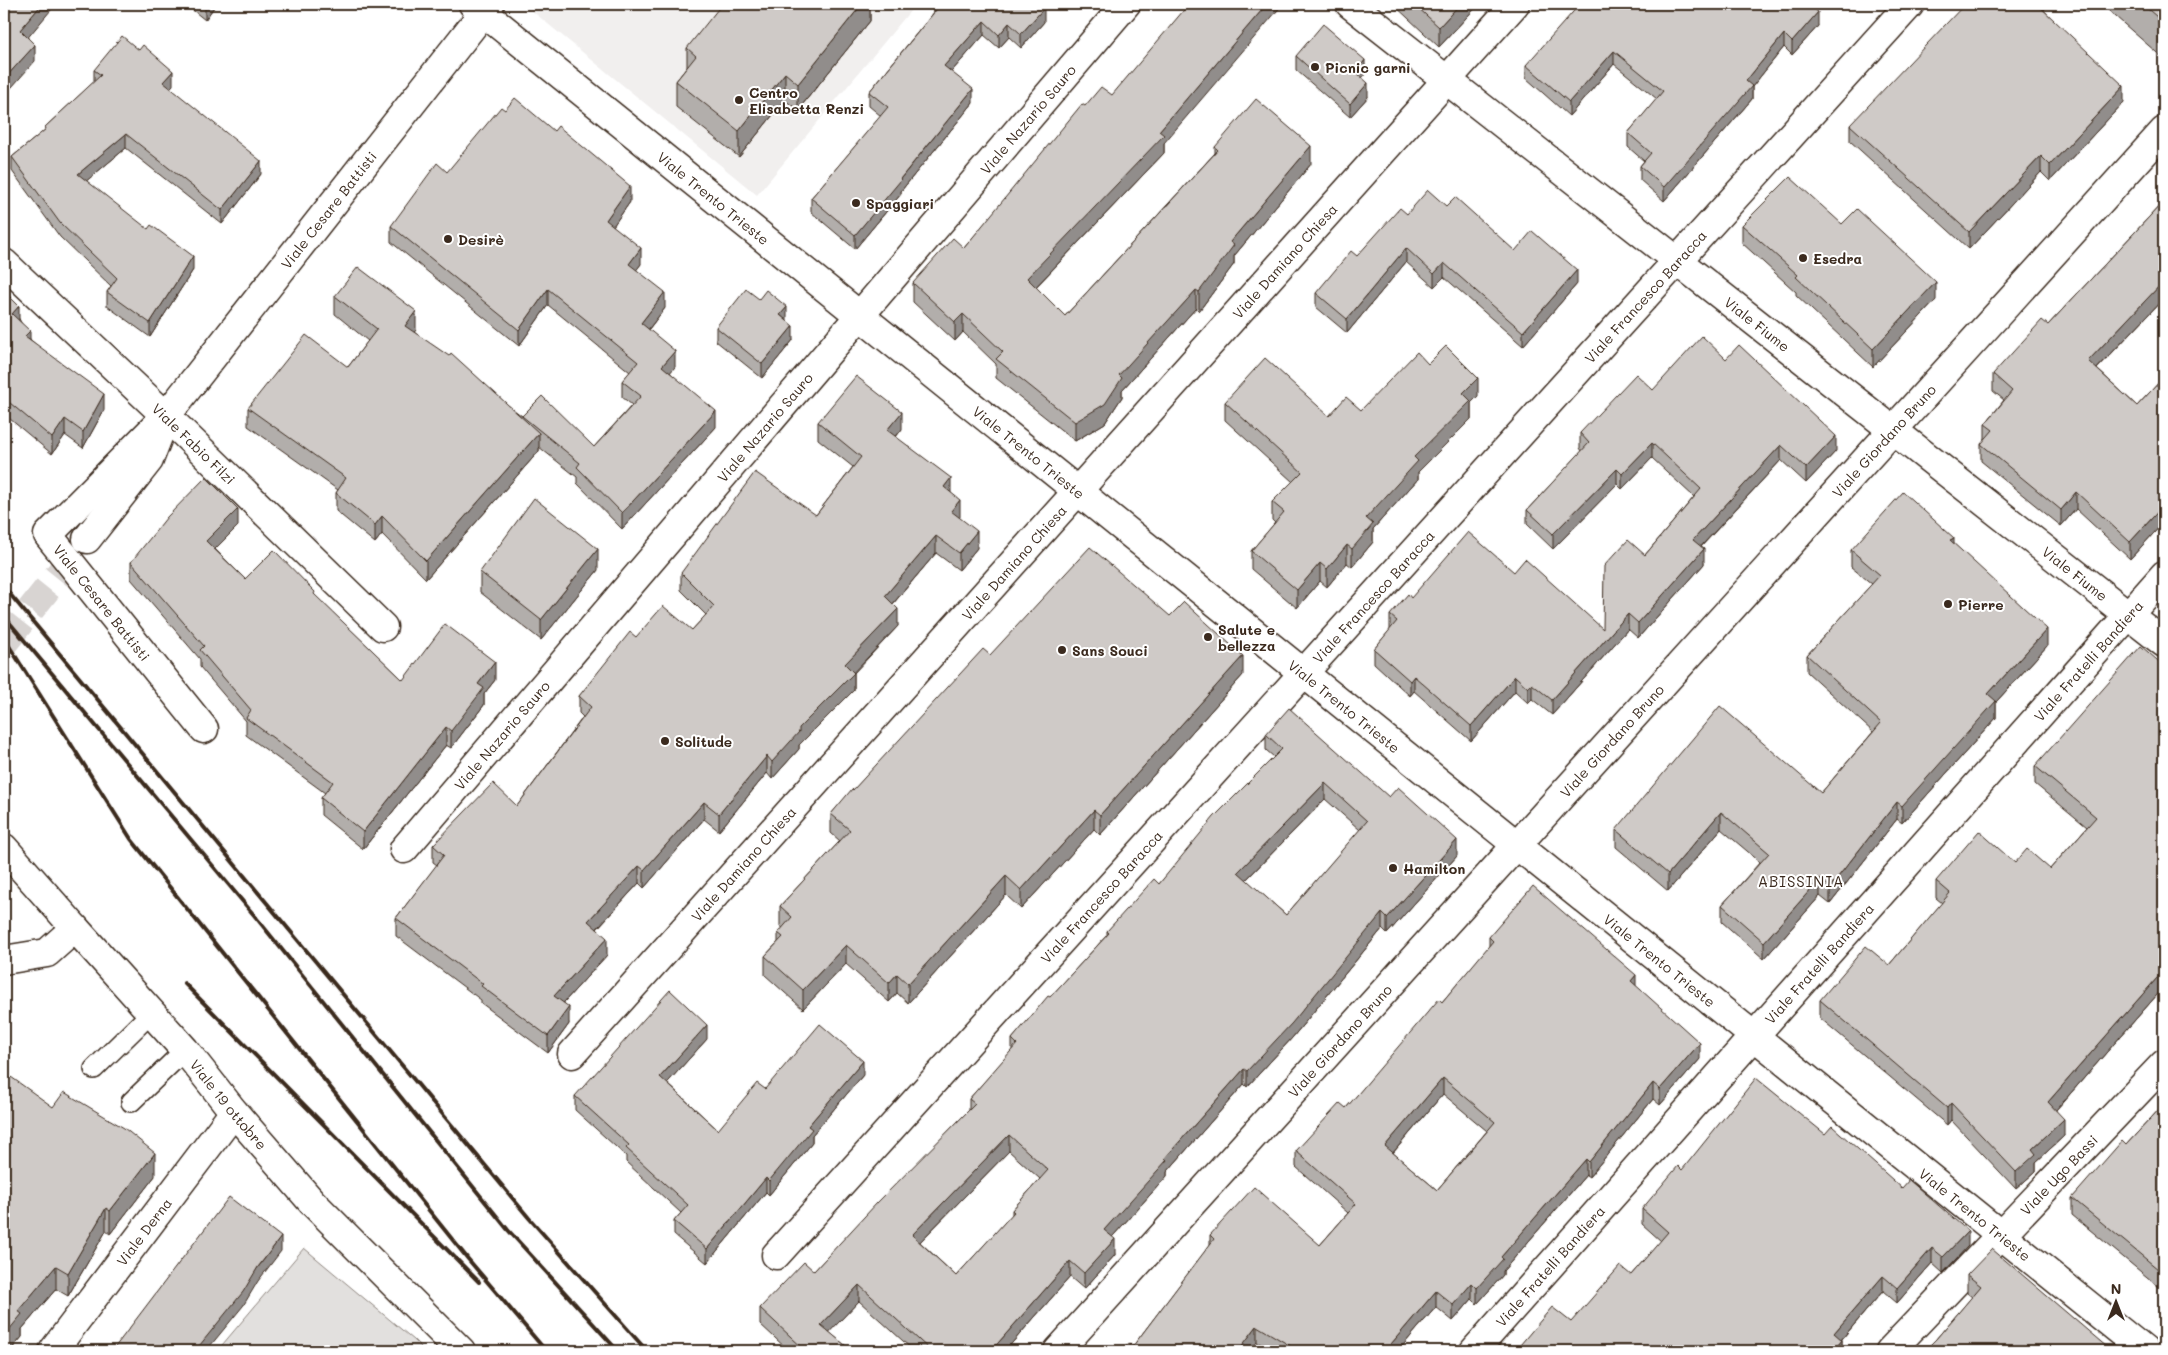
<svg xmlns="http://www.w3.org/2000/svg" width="2168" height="1355" viewBox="0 0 2168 1355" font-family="Mali,sans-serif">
  <rect width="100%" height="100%" fill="#fff"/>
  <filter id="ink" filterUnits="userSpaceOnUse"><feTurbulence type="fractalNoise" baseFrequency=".02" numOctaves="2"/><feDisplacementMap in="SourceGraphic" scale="10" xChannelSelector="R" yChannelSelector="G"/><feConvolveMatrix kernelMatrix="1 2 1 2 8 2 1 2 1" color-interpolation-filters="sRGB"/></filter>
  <g filter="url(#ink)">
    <!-- built -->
    <path fill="#f1efee" d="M528,4H916L757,195L526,6Z"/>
    <!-- green -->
    <path fill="#e2e0de" stroke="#8e857e" d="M304,1248L414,1340L425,1351H217Z"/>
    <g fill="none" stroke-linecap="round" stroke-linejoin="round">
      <!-- secondary-tunnel -->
      <path stroke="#d8d4d2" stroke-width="28" stroke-dasharray="28 14" stroke-linecap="butt" d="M4,643L83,544"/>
      <!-- lane casing -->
      <g stroke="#3b2a1e" stroke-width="22">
        <path id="lane" d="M94,1069L152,1012
          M131,1102L185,1050"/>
      </g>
      <!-- street casing -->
      <g stroke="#3b2a1e" stroke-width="31">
        <g id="street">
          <path id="s1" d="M473,4L2145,1351"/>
          <path id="s2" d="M1350,4L2164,643"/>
          <path id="s3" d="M4,263L166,416L383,627"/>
          <path id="s4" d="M166,416L48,535L204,729"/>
          <path id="s5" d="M404,849L1126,4"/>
          <path id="s6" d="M75,928L185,1050L234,1112L312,1202L461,1351"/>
          <path id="s7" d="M572,1054L1515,4"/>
          <path id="s8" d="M776,1255L1910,4"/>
          <path id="s9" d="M53,1351L234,1112"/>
          <path id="s10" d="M1058,1351L2164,131"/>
          <path id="s11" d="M1474,1351L2164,575"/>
          <path id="s12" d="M1890,1351L2164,1064"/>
        </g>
      </g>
      <!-- secondary casing -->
      <g stroke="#3b2a1e" stroke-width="31">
        <g id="secondary">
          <path id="s13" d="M87,539L149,460L166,416L490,4"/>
          <path d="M4,848L75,928L47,953L4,960"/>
        </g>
      </g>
      <!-- lane -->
      <use href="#lane" stroke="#fff" stroke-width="19"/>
      <!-- street -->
      <use href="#street" stroke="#fff" stroke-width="28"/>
      <!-- secondary -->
      <use href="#secondary" stroke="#fff" stroke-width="28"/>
      <!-- rail -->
      <path stroke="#3b2a1e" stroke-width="4" d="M4,587L529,1218L647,1351
        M4,616L254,915L508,1230L618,1351
        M4,638L131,839L468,1259L546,1351
        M184,983L479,1282"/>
    </g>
    <!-- wall -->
    <path fill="#b2aeab" stroke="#3b2a1e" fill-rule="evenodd" d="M185,4H216L205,20Z
      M870,4V21L798,110L785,100L739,157L676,107V81L687,67V48Z
      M928,4H1039L1044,22L1021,48L1009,37L999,48L984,35L951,72L973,103L901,191V194L855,249L811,212V198L881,116L869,106V92L935,11Z
      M1393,4H1479L1439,47Z
      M2108,4H2164V59L2108,10Z
      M1812,7L1818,26L1792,55L1784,47L1752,87V99L1664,201L1640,180V166L1644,161L1628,147V133L1657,99L1614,64L1569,116L1526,78V65Z
      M2044,10L2124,102L2050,181L2041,172L1969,249L1850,141V125Z
      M1296,56L1365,74L1362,78L1368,97L1350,117L1296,70Z
      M94,70L173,85L170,88L261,174L222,224L126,148L86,181L193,270L150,337L107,306V292L111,286L60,237L12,171V157L45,130V127L94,82Z
      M1085,106L1164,143V153L1036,287L1065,316L1215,153V147L1311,164L1234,256V264L1199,311L1196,308L1122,390V397L1105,423L1075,441L996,378V364L963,332L955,341L913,302V283L964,248Z
      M2164,201V298L2097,369L2137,406L2164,377V522L2130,559L2076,509L2061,526L1981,461V444L1985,440V424L2004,400L1993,391V374L2048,325Z
      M630,202L613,226L641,264L636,270L665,308L649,329L675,367L670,372L716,427L622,529L577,483V477L539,447V451L426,579L382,534L375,543L336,511V493L338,490L248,426V408L348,367L368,341L335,314V296L416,330L414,332L522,416L594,447L632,405L622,397V381L630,372L548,305L519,346L391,242V226Z
      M1446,206L1515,251L1577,284L1523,346L1444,277L1434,287L1406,262L1347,333L1316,307V293L1357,256L1407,214Z
      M1742,225L1936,300L1873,367L1796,295V292L1742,243Z
      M4,291L30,339L104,410L83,448L65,435L52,454L4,414Z
      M787,321L793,340L762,378L716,341V327Z
      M1726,359L1836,451L1806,483L1781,460L1701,547L1704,564L1638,638L1628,629L1552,715L1532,699L1528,703L1515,691L1471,741L1414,691L1410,696L1374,663V649L1390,630V615L1411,598L1514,572L1603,629L1645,555L1694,497L1652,458L1622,489L1617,484L1553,549L1527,524V510L1582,451L1580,448V433L1653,390Z
      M1428,364L1478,396L1471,403V419L1418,472V479L1373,529V542L1352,567L1347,563L1327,587L1320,581L1297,608L1251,569V551L1275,523L1272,520V502L1293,482L1225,420V402L1329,416L1361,410Z
      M818,422L902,429L896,437L951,493L959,517L977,548L959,570L936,553L893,604L898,626L854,673V690L799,745V749L772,779L767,773L719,831L704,819L644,888L639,883L597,929L607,955L564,1002L569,1024L548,1053L481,1003V1000L396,936V918L437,865L433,862V845L517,806L583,717L579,713V696L636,637L692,630L706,615L681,590V573L816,515L853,467L818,439Z
      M238,526L215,549L245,579L315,596L403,680H495L484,694V705L451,748L446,745L363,849L321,815V798L325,793L246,735V721L200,667V659L131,579V562Z
      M1954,544L2047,646L1996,702V718L1902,823L1897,819L1830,904L1820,896L1764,959L1722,922V905L1760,862L1721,829L1668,891L1616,847V830L1821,793L1873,732L1807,672V655L1872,584L1851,567V550Z
      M598,570L541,640L480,592V572Z
      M1170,616L1243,675L1100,835L1094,829L1021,909L1006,895L908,1003L897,993L889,1002L846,964L803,1009L765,975V956L778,942V933L783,928L780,926V906L840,841L831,833V814L853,790L990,655Z
      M2164,666V987L2056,1110L2064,1136L2036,1162V1171L2016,1189L1951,1120L1947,1125L1820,1018V1000L1889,965L1942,903L1936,898V881L2015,863L2050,869L2087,827L2035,784V766Z
      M1266,734L1389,797L1457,856L1387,934L1382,929L1292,1038L1247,1087L1244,1084L1167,1172V1176L1112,1237L1115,1255L1084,1289L1070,1277L1005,1351H914L859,1301L829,1332L852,1351H789L760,1324V1308L814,1271L969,1110V1099L1012,1051V1039L1107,935V931L1159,884L1274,757L1266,750ZM1325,799L1360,830L1286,915L1246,880ZM1009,1151L1040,1179L1012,1210V1215L956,1276L920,1242Z
      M1489,937L1636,986L1700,1059L1660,1105L1653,1099L1589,1177L1586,1175L1503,1271V1275L1477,1304L1472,1299L1453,1321L1436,1307L1398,1351H1273L1257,1342L1133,1346L1210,1245V1235L1320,1245L1348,1213L1296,1167V1151L1346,1108L1442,1002L1489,947ZM1443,1094L1487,1131L1437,1190L1393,1153Z
      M707,1039L667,1083L718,1130L765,1089L863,1075L812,1135V1143L769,1195L766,1192L707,1263L674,1235V1221L681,1213L626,1162V1156L575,1110V1096Z
      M2164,1104V1291L2072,1215V1198L2126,1145Z
      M53,1107L155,1176L110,1234L106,1231L68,1296L56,1289L22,1329V1337L10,1351Z
      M1825,1134L1968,1246L1943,1273L1932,1263L1897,1303L1883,1291L1842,1339V1351H1515L1571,1322L1631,1275L1661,1241L1642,1224V1209L1682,1170Z
      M1967,1275L2101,1342L1936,1339L1972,1297L1967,1293Z"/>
    <!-- shaded-wall -->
    <path fill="#918d8b" stroke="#3b2a1e" d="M42,4H56L20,47V30Z
      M206,4H216L205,20V6Z
      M862,4H870V21L798,110V84Z
      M1267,4H1283L1164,143V153L1027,296V278L1159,131Z
      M1460,4H1479L1439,47V27Z
      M1805,4H1814L1805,15Z
      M2036,4H2049L2036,19Z
      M1044,8V22L1021,48V34Z
      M1818,12V26L1792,55V42Z
      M984,21V35L944,80V66Z
      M1009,23V37L999,48V35Z
      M1784,34V47L1752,87V99L1664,201V187L1746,81Z
      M35,45V61L4,96V79Z
      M1614,51V64L1569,116V102Z
      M1365,60V74L1356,86V72Z
      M173,71V85L163,96V82Z
      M785,73V100L739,157V131Z
      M1368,83V97L1350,117V104Z
      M2124,86V102L2050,181V165Z
      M973,89V103L901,191V194L855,249V235Z
      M126,134V148L78,188V174Z
      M1311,146V164L1234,256V264L1199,311V292L1230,242Z
      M2041,156V172L1969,249V232Z
      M261,161V174L222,224V210Z
      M630,186V202L606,236V220Z
      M641,248V264L629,280V264Z
      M1406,248V262L1347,333V319Z
      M193,256V270L150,337V323Z
      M1444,263V277L1434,287V274Z
      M1577,270V284L1523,346V332Z
      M2164,281V298L2088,378V361Z
      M1936,282V300L1873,367V349Z
      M548,289V305L519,346V330Z
      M1196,290V308L1122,390V397L1105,423L1075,441V422Z
      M665,292V308L641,339V323Z
      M19,306V322L12,314Z
      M787,307V321L780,315Z
      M416,311V330L405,344V326Z
      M963,314V332L955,341V322Z
      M793,326V340L762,378V364Z
      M30,331V347L25,336Z
      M675,351V367L662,382V366Z
      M1478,378V396L1471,403V419L1418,472V479L1373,529V542L1352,567V549L1366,518L1414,457L1463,393Z
      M104,394V410L83,448V432Z
      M716,411V427L622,529V513Z
      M902,412V429L887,447V430Z
      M65,419V435L52,454V438Z
      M539,433V451L426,579V561Z
      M1836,436V451L1806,483V468Z
      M1652,443V458L1622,489V474Z
      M1781,445V460L1693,555V540Z
      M1617,469V484L1553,549V534Z
      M951,478V495L944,487Z
      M2076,492V509L2061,526V510Z
      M960,500V517L951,528V511Z
      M2164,505V522L2130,559V542Z
      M238,509V526L206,558V541Z
      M382,516V534L375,543V525Z
      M977,531V548L959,570V553Z
      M936,536V553L885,613V596Z
      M1954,538V555L1950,540Z
      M1347,545V563L1327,587V569Z
      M598,549V570L541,640V620Z
      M1704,549V564L1638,638V623Z
      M1320,563V581L1297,608V590Z
      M898,609V626L845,681V664Z
      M1628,614V629L1552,715V700Z
      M2047,629V646L1996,702V718L1902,823V806L1988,694Z
      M1243,656V675L1100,835V815Z
      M495,662V680L484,694V705L451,748V731L478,684Z
      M854,673V690L799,745V749L772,779V762L799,728Z
      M1414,676V691L1410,696V681Z
      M1515,676V691L1471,741V726Z
      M1532,684V699L1528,703V688Z
      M446,727V745L363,849V832Z
      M767,756V773L719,831V814Z
      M1325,783V799L1238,888V872Z
      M704,802V819L644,888V870Z
      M1897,802V819L1830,904V887Z
      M1094,810V829L1021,909V890Z
      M1721,812V829L1668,891V874Z
      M1457,840V856L1387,934V918Z
      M639,866V883L588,938V921Z
      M1006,876V895L908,1003V984Z
      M1820,879V896L1764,959V942Z
      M1382,913V929L1292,1038L1247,1087V1071Z
      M607,938V955L554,1013V996Z
      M846,945V964L803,1009V990Z
      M2164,970V987L2048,1119V1102Z
      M897,974V993L889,1002V983Z
      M1636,975V991L1631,981Z
      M569,1007V1024L548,1053V1036Z
      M707,1025V1039L660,1091V1077Z
      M1700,1043V1059L1660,1105V1089Z
      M863,1061V1075L812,1135V1143L769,1195V1181L808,1126Z
      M1244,1069V1084L1167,1172V1176L1104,1246V1230L1165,1158Z
      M1443,1078V1094L1385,1162V1146Z
      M1653,1083V1099L1589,1177V1162Z
      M1951,1103V1120L1947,1125V1108Z
      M2064,1119V1136L2036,1162V1171L2016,1189V1172L2032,1149Z
      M1009,1135V1151L912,1250V1235Z
      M155,1153V1176L110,1234V1211Z
      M1586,1159V1175L1503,1271V1275L1477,1304V1288L1501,1257Z
      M766,1178V1192L707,1263V1249Z
      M106,1208V1231L68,1296V1273Z
      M1968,1231V1246L1943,1273V1257Z
      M281,1237V1251L258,1281L243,1306L206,1351H195Z
      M1115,1239V1255L1084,1289V1273Z
      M1932,1248V1263L1897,1303V1288Z
      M1070,1261V1277L1005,1351H991Z
      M56,1266V1289L22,1329V1337L10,1351H4V1336L18,1311Z
      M1883,1276V1291L1834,1348V1333Z
      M1472,1283V1299L1453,1321V1305Z
      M859,1285V1301L821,1341V1325Z
      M1436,1291V1307L1398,1351H1385Z
      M1257,1326V1342L1250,1351H1238Z
      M1842,1340V1351H1833Z
      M1655,1346V1351H1650Z"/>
    <!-- building -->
    <path fill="#cfcac7" stroke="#3b2a1e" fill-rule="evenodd" d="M4,4H42L20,30L35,45L4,79Z
      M722,4H862L798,84L785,73L739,131L676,81L696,56L687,48Z
      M941,4H1039L1044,8L1021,34L1009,23L999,35L984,21L944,66L973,89L900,179L901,180L855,235L811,198L888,107L869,92Z
      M1189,4H1267L1159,131L1164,135L1027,278L1065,316L1218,150L1215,147L1256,99L1311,146L1230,242L1234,245L1199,292L1196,290L1119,375L1122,378L1105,404L1075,422L996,359L1003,352L963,314L955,322L913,283L953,238L964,248L1082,104L1085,106L1101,87L1112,95Z
      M1414,4H1460L1439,27Z
      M1580,4H1808L1818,12L1792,42L1784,34L1746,81L1752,86L1664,187L1640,166L1651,153L1628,133L1663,91L1614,51L1569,102L1526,65Z
      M1965,4H2037L2124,86L2050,165L2041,156L1969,232L1850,125Z
      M2142,4H2164V23Z
      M1323,24L1365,60L1356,72L1368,83L1350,104L1296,56Z
      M122,36L139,50L143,45L173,71L163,82L261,161L222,210L126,134L78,174L148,229L151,225L193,256L150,323L107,292L117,278L60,223L12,157L46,129L45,127L101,75L94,70Z
      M515,98L554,131L558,126L630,186L606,220L641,248L629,264L665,292L641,323L675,351L662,366L716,411L622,513L577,467L580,463L522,416L542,396L594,447L641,396L622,381L638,362L548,289L519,330L391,226L437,163L447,172L501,107L505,110Z
      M1790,177L1842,224L1857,209L1936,282L1873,349L1796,277L1798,275L1742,225Z
      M1428,190L1446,206L1455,197L1515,251L1532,231L1577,270L1523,332L1444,263L1434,274L1406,248L1347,319L1316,293L1351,251L1357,256L1400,208L1407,214Z
      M2164,201V281L2088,361L2137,406L2164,377V505L2130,542L2076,492L2061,510L1981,444L1993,430L1985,424L2012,391L1993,374L2042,320L2048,325Z
      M358,267L416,311L405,326L449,356L451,353L539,433L426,561L382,516L375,525L336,493L346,478L248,408L306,335L348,367L377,329L335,296Z
      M746,289L759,299L766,290L787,307L780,315L793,326L762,364L716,327Z
      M4,291L19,306L12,314L30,331L25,336L104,394L83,432L65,419L52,438L4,398Z
      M1702,336L1726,359L1739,345L1836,436L1806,468L1781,445L1693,540L1704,549L1638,623L1628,614L1552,700L1532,684L1528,688L1515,676L1471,726L1414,676L1410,681L1374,649L1397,621L1390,615L1408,594L1411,598L1468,532L1514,572L1525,559L1603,629L1604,566L1628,540L1645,555L1701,489L1652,443L1622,474L1617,469L1553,534L1527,510L1589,443L1580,433L1636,374L1653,390Z
      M1446,346L1478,378L1463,393L1471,401L1414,457L1418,461L1366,518L1373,524L1352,549L1347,545L1327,569L1320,563L1297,590L1251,551L1284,512L1272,502L1302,472L1225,402L1265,358L1329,416L1346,397L1361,410L1417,352L1428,364Z
      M856,376L902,412L887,430L951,478L944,487L960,500L951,511L977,531L959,553L936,536L885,596L898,609L845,664L854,673L799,728V732L772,762L767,756L719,814L704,802L644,870L639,866L588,921L607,938L554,996L569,1007L548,1036L481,986L483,984L396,918L444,855L433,845L493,783L517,806L591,707L579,696L630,632L636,637L663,606L692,630L714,606L681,573L755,472L816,515L861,457L818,422Z
      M206,477L238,509L206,541L245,579L274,550L315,592L314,594L403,680L445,624L495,662L478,684L484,688L451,731L446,727L363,832L321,798L333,782L246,718L251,710L200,650L204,646L131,562L167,517Z
      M1903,492L1954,538L1950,540L2047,629L1988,694L1996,701L1902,806L1897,802L1830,887L1820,879L1764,942L1722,905L1769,853L1721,812L1668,874L1616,830L1720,706L1821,793L1881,723L1807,655L1880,575L1851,550Z
      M534,498L598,549L541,620L480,572Z
      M1090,547L1170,616L1184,602L1243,656L1100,815L1094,810L1021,890L1006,876L908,984L897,974L889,983L846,945L803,990L765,956L783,937L778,933L792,917L780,906L850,830L831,814L852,789L853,790L983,649L990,655Z
      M2141,646L2164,666V970L2048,1102L2064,1119L2032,1149L2036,1154L2016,1172L1951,1103L1947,1108L1820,1000L1866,946L1889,965L1950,893L1936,881L1979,831L2015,863L2027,849L2050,869L2096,817L2035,766Z
      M1289,708L1389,797L1398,787L1457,840L1387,918L1382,913L1292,1023L1247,1071L1244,1069L1165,1158L1167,1160L1104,1230L1115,1239L1084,1273L1070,1261L991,1351H931L859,1285L821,1325L852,1351H806L760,1308L804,1262L814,1271L877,1203L975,1104L969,1099L1017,1044L1012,1039L1048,996L1050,997L1109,933L1107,931L1154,879L1159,884L1214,817L1282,749L1266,734ZM1325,783L1367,821L1286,915L1238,872ZM1009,1135L1048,1170L1012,1210L1014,1212L956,1276L912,1235Z
      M1533,886L1636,975L1631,981L1700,1043L1660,1089L1653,1083L1589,1162L1586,1159L1501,1257L1503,1259L1477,1288L1472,1283L1453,1305L1436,1291L1385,1351H1299L1257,1326L1238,1351H1122L1129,1343L1133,1346L1214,1239L1210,1235L1254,1187L1320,1245L1356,1204L1296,1151L1340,1103L1346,1108L1439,999L1442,1002L1493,941L1489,937ZM1443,1078L1495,1122L1437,1190L1385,1146Z
      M670,990L707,1025L660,1077L718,1130L757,1083L765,1089L820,1024L863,1061L808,1126L812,1129L769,1181L766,1178L707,1249L674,1221L688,1205L626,1148L629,1145L575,1096Z
      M4,1072L53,1107L64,1092L124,1128L155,1153L110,1211L106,1208L68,1273L56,1266L18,1311L22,1314L4,1336Z
      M1756,1078L1825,1134L1832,1126L1902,1188L1909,1180L1968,1231L1943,1257L1932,1248L1897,1288L1883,1276L1834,1333L1842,1340L1833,1351H1662L1655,1346L1650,1351H1515L1552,1307L1571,1322L1620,1266L1631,1275L1668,1232L1642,1209L1678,1166L1682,1170Z
      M2164,1104V1274L2072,1198L2122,1141L2126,1145Z
      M229,1197L281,1237L258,1267L243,1292L195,1351H112Z
      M1992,1249L2101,1342L2112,1351H1924L1936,1339L1981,1286L1967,1275Z"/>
  </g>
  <!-- markers -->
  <g fill="#3b2a1e" stroke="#fff" stroke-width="2">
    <circle cx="1315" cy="67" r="5"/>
    <circle cx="739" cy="100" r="5"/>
    <circle cx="856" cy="203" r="5"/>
    <circle cx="448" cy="239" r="5"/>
    <circle cx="1803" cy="258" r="5"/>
    <circle cx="1948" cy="604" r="5"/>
    <circle cx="1208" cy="637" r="5"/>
    <circle cx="1062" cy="650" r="5"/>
    <circle cx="665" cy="741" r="5"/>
    <circle cx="1393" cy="868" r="5"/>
  </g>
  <g text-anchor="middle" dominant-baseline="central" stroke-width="4" stroke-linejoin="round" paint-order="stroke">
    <!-- poi labels -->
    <g font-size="14" font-weight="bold" fill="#3b2a1e" stroke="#fff" text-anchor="start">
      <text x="1325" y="67">Picnic garni</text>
      <text x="749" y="92">Centro<tspan x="749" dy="16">Elisabetta Renzi</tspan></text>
      <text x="866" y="203">Spaggiari</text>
      <text x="458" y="239">Desirè</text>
      <text x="1813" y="258">Esedra</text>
      <text x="1958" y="604">Pierre</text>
      <text x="1218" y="629">Salute e<tspan x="1218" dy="16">bellezza</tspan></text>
      <text x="1072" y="650">Sans Souci</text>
      <text x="675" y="741">Solitude</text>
      <text x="1403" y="868">Hamilton</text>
    </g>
    <!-- street labels -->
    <g font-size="14" fill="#3b2a1e" stroke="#fff">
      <text stroke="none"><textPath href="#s5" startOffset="960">Viale Nazario Sauro</textPath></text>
      <text stroke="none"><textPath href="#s1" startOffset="309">Viale Trento Trieste</textPath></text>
      <text stroke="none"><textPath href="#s13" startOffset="410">Viale Cesare Battisti</textPath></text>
      <text stroke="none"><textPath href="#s7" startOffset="1066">Viale Damiano Chiesa</textPath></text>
      <text stroke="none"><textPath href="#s8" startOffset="1294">Viale Francesco Baracca</textPath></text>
      <text stroke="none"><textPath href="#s2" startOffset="518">Viale Fiume</textPath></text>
      <text stroke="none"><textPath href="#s5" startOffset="555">Viale Nazario Sauro</textPath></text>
      <text stroke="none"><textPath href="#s10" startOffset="1229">Viale Giordano Bruno</textPath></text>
      <text stroke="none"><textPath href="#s3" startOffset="262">Viale Fabio Filzi</textPath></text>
      <text stroke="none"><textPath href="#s1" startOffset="714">Viale Trento Trieste</textPath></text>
      <text stroke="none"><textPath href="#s7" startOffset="661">Viale Damiano Chiesa</textPath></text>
      <text stroke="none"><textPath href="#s2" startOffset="922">Viale Fiume</textPath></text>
      <text stroke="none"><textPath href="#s8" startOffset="889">Viale Francesco Baracca</textPath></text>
      <text stroke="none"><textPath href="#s4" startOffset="254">Viale Cesare Battisti</textPath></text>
      <text stroke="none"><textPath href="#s11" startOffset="924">Viale Fratelli Bandiera</textPath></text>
      <text stroke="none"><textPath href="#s1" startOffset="1119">Viale Trento Trieste</textPath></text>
      <text stroke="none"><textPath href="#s5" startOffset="150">Viale Nazario Sauro</textPath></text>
      <text stroke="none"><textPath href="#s10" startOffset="824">Viale Giordano Bruno</textPath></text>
      <text stroke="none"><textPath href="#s7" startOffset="256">Viale Damiano Chiesa</textPath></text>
      <text stroke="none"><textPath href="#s8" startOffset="484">Viale Francesco Baracca</textPath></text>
      <text stroke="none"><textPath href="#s1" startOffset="1524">Viale Trento Trieste</textPath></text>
      <text stroke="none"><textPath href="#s11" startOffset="519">Viale Fratelli Bandiera</textPath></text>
      <text stroke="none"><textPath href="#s10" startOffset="419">Viale Giordano Bruno</textPath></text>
      <text stroke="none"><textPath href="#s6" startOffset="234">Viale 19 ottobre</textPath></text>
      <text stroke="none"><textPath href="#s12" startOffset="244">Viale Ugo Bassi</textPath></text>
      <text stroke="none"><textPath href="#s1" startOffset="1929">Viale Trento Trieste</textPath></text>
      <text stroke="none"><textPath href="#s9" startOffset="150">Viale Derna</textPath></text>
      <text stroke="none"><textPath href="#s11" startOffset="114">Viale Fratelli Bandiera</textPath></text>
    </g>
    <!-- neighbourhood labels -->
    <g font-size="15" letter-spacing="1" fill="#3b2a1e" stroke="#fff">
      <text x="1801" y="881">ABISSINIA</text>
    </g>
  </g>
  <!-- margin -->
  <rect width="2168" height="1355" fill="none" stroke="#fff" stroke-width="20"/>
  <rect x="10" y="10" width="2148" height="1335" fill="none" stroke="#3b2a1e" stroke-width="2" filter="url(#ink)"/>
  <!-- north arrow -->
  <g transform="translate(2116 1302)" stroke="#ffffff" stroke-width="4" paint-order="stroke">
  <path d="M0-4L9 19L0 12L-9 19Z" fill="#3b2a1e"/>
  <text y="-8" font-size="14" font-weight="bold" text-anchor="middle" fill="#3b2a1e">N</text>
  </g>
</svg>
